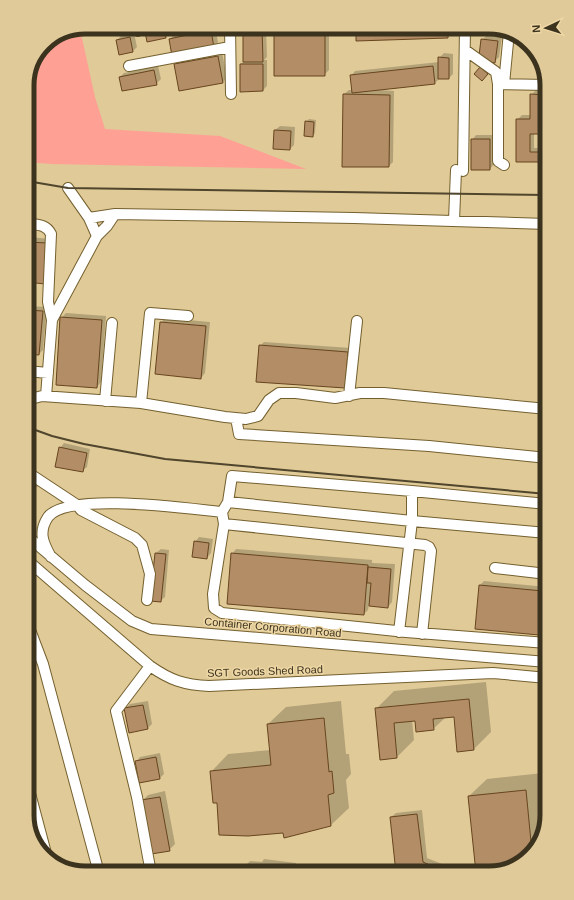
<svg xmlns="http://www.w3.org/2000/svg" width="574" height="900" viewBox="0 0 574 900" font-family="Helvetica,sans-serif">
  <rect width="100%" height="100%" fill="#e0ca97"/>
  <!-- green -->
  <path fill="#ffa095" d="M80,29L95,97L105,129L220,136L306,169L51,164L27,162V81L44,44Z"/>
  <!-- shadow -->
  <path fill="#0003" d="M145,27H169L170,33L166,37Z
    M191,27H215L218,42L214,47L170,39L174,35L191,31Z
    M244,27H266L267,57L264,60H267V86L263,90L241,64L244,61Z
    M275,27H329V70L324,75Z
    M357,27H452V32L448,37Z
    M134,33L137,47L132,52L117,40L121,36Z
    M487,35L502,37L499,57L495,61L482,40Z
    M222,52L227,78L223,82L180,90L175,65L180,60Z
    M444,53L453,54V74L449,78H440L435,83L380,89V90L394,91L393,162L389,166L344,94L349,90H352L351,76L355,71L439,62V58Z
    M158,66L161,79L156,84L120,77L124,73Z
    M536,90L547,91V133H534V148H547V161H517V120L522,115H531V95Z
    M309,119L316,120L315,133L313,136L306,122Z
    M280,126L295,127L294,145L290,149L275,130Z
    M476,135H494V164L490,169L472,140Z
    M27,237L52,239L27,281Z
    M27,306L47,307L43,350L39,354L27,353Z
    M66,313L106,316L101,382L97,387L61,318Z
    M166,318L210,322L205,373L201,378L161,322Z
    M264,342L351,348L349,383L260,346Z
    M64,443L90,449L87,467L82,471L60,448Z
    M27,467L34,474L30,478L38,486L27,497Z
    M199,537L213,539L211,553L207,558L195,542Z
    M161,549L169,550L165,597L160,601L156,553Z
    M236,549L372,560V563L395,564L392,602L388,607L369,605L368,610L364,614L232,554Z
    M484,581L547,587L543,630L539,634L480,585Z
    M486,682L491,732L473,750L454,716L446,717L433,729L416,720H412L414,740L397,757L376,709L394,691Z
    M148,701L152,724L148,728L125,709L130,704Z
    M341,701L346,754H349L351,774L346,780L349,808L331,825L285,836L284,832L217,802L211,772L228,754L271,750L268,724L286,707Z
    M160,753L164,774L160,778L136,762L140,757Z
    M543,773L547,816L537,847L515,867L489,873H483L482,871L480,873H477L469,796L487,779Z
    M165,791L175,844L169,850L142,801L148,795Z
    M27,808L37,845L33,841L27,815Z
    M422,810L427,858L447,866L459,873H397L391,817L396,813Z
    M264,859L296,863V865L309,867V873H238L250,861L262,862Z"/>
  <!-- building -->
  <path fill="#b38d66" stroke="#67451f" d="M89,27H124L90,34Z
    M144,27H164L166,38L147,42Z
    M190,27H211V28L191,32Z
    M243,27H262L263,62H243Z
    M274,27H325V76H274Z
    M356,27H448V38L356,41Z
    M211,30L214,48L172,56L169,39Z
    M130,37L133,52L119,55L116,40Z
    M481,39L498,41L495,63L484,61V57L479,56Z
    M218,56L223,83L179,91L174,64Z
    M438,57L449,58V79H438Z
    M240,64H263V91L240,92Z
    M433,66L435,84L352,93L350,75Z
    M480,67L488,74L482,81L474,74Z
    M154,70L157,85L122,91L119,77Z
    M343,94L390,95L389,167H342Z
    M530,94L547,95V134H530V152H547V162H516V119H530Z
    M305,121L314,122L313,137L304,136Z
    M274,130L291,131L290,150L273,149Z
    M471,139H490V170H471Z
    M27,242L48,243L45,284L27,282Z
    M27,310L43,311L39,355L27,354Z
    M60,317L102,320L97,388L56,385Z
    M160,322L206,326L201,379L155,374Z
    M259,345L348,352L345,388L256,382Z
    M59,447L87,453L83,472L55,467Z
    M27,487L33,492L27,498Z
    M194,541L209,543L207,559L192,557Z
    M155,553L166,554L161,602L150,601Z
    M231,553L368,565L364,615L227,604Z
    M368,567L391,569L388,608L369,606L371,583H367Z
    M479,585L543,591L539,635L475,629Z
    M469,699L474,750L457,752L454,717L433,719L434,730L416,732L415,721L394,723L397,758L380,760L375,708Z
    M143,705L148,729L129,733L124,708Z
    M324,718L329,772L332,771L334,793L328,795L331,826L284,838L283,833L248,836L219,835L217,803H213L210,771L271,765L267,724Z
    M156,757L160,779L139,783L135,761Z
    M526,790L532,852L515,867L489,873H482V872L476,873L468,796Z
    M160,797L170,851L151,854L141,800Z
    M417,814L423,862L448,873H396L390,817Z"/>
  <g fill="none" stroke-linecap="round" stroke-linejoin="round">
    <!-- minor casing -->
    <g stroke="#74602f" stroke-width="12">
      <path id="minor" d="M137,27L138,31
        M230,27L231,94
        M465,50L496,72L498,84V161L504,165
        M129,66L230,47
        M498,84L547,85
        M504,84L509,32
        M463,171L465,27
        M68,188L89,218L97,236
        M89,218L115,214
        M454,221L456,170
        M27,224C38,225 46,224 51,234L48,302L52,320
        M27,371L48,373
        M46,396L52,320L97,236L107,226L115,214L354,218L547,224
        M349,396L357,321
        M27,400L42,396L141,403L225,417L246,419L258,416L269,400L279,393H296L335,398L360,393H384L547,409
        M105,401L112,323
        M141,403L150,313L188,316
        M236,418L239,434L429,446L547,458
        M27,472L77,505L81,510L135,538L142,545L150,574L147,600
        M412,491L547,504
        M222,512L228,502L412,521V491L232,476L228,502
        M224,524L425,545L429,547L431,551L422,634
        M27,536L85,585L132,621L151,629L547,662
        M51,557C43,543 38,532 48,517C67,491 191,509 222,512L224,524L213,594L214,608L222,613L406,632L547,643
        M27,560L150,666C170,680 184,685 209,686L493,673L547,678
        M495,568L547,574
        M27,622L43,664L99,873
        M399,632L412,521L547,533
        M150,666L116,711L137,797L151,873
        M27,782L47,857"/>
    </g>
    <!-- minor -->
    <use href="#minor" stroke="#fff" stroke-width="10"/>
    <!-- rail -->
    <path stroke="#50452d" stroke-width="2" d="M27,181L68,188L547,195
      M27,427L52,436L84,444L165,459L547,494"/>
  </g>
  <g text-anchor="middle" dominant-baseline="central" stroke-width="3" stroke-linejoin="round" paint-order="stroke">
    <!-- street labels -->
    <g font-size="11" fill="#3c331f" stroke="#eed7a4">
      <text transform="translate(273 627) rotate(5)">Container Corporation Road</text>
      <text transform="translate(265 671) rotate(-2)">SGT Goods Shed Road</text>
    </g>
  </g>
  <!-- crop -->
  <path d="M0 0H574V900H0ZM85 34H489A51 51 0 0 1 540 85V815A51 51 0 0 1 489 866H85A51 51 0 0 1 34 815V85A51 51 0 0 1 85 34Z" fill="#e0ca99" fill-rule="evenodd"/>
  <path fill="none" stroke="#3c331f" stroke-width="5" d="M85 34H489A51 51 0 0 1 540 85V815A51 51 0 0 1 489 866H85A51 51 0 0 1 34 815V85A51 51 0 0 1 85 34Z"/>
  <!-- north arrow -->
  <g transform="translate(546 28) rotate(266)" stroke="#eed7a4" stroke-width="3" paint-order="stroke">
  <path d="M0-3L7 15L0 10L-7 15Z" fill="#3c331f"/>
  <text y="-6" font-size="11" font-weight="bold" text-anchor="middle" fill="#3c331f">N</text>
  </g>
</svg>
